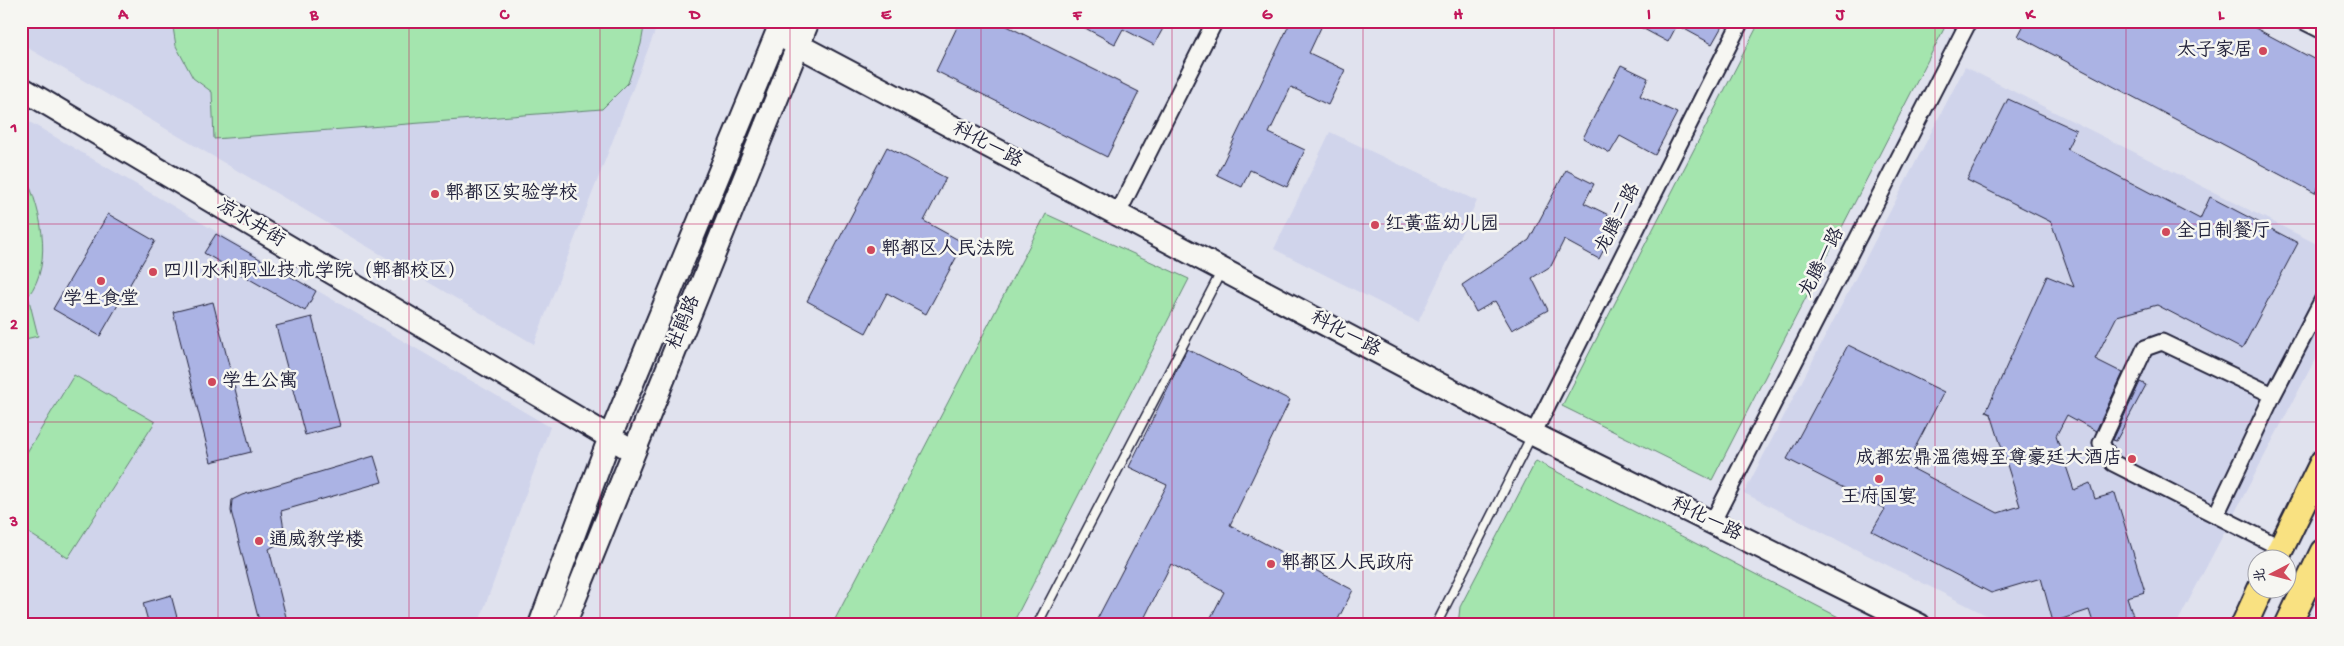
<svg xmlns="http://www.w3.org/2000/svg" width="2344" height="646" viewBox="0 0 2344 646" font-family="'Gochi Hand','LXGW WenKai TC',sans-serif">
  <rect width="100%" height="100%" fill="#e0e2ee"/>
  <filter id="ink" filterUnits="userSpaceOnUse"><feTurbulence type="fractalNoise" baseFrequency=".02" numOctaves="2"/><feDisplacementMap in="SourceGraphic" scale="10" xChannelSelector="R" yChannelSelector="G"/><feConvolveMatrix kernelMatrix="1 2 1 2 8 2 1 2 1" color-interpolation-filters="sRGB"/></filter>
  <g filter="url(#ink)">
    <!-- built -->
    <path fill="#d0d4eb" d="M21,21H659L534,344L21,44Z
      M1965,67L2323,247V344L2176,625H2006L1744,493Z
      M21,117L550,427L478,625H21Z
      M1330,132L1477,201L1418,322L1274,249Z"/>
    <!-- green -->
    <path fill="#a4e5ae" stroke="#638474" d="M172,21H645L641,44L628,83L602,109L214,139L212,92L193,78L176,46Z
      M1760,21H1948L1712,480L1562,406Z
      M21,168C40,202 55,263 28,296L38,336L21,340Z
      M1046,214L1189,279L1012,625H832Z
      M74,375L155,422L68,558L21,528V462Z
      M1536,461L1854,625H1458L1460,607Z"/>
    <!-- building -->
    <path fill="#abb3e4" stroke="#22223b" d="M960,21H997L1139,92L1107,157L936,71Z
      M1072,21H1167L1154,45L1123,29L1115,44Z
      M1291,21H1324L1309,53L1345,70L1328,105L1291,87L1269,133L1305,150L1287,187L1250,170L1242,187L1217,175Z
      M1629,21H1725L1712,44L1677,25L1668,42Z
      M2026,21H2242L2323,64V178L2315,193L2018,36Z
      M1621,65L1648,78L1640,96L1677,113L1655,155L1620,136L1610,153L1583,138Z
      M2008,99L2076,130L2067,149L2200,219L2210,197L2298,243L2242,349L2157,305L2117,316L2095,359L2123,373L2096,431L2067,415L2056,436L2074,490L2090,483L2095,499L2115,493L2145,592L2127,597L2136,625H2094L2089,610L2053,622L2041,578L1991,593L1872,531L1885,509L1787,459L1848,345L1944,392L1906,465L1998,513L2020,506L1991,414L1986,412L2047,276L2074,287L2051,222L1967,180Z
      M887,147L946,178L924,221L964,243L926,314L887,293L866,333L807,301Z
      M1566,170L1594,184L1584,203L1619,220L1599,259L1564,240L1551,266L1532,278L1548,310L1512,330L1495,301L1476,312L1462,285L1529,240Z
      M108,214L155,241L100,336L53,309Z
      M216,234L316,291L305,311L204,253Z
      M213,302L251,452L211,462L173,312Z
      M312,317L340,426L305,435L276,326Z
      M1187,349L1290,400L1230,525L1353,590L1335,625H1207L1224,592L1171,564L1141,625H1094L1167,485L1129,467Z
      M2140,382L2146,385L2116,441L2113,440Z
      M374,456L382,482L281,511L284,530L282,537L276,545L269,549L288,625H260L231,511L232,500L242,495Z
      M171,595L179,625H149L143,603Z"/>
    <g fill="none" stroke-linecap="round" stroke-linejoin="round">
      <!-- lane casing -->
      <g stroke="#22223b" stroke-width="11">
        <path id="lane" d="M1037,625L1221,272
          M1436,625L1532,435"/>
      </g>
      <!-- street casing -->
      <g stroke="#22223b" stroke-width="19">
        <path id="street" d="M2303,21L2323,31
          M1117,215L1215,21
          M1533,434L1741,21
          M2216,515L2273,395
          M1712,523L1969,21
          M2281,548L2113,463L2101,443L2145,348L2162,342L2273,395L2323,299"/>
      </g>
      <!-- secondary casing -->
      <g stroke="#22223b" stroke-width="26">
        <path id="secondary" d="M777,34L1533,434L1919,625
          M21,88L633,451
          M540,625L610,437L782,21
          M564,625L808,21"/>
      </g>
      <!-- primary casing -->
      <g stroke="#22223b" stroke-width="29">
        <path id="primary" d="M2276,558L2323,462
          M2244,625L2261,588
          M2288,625L2323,552"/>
      </g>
      <!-- lane -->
      <use href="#lane" stroke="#f6f6f2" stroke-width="8"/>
      <!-- street -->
      <use href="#street" stroke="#f6f6f2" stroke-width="15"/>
      <!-- secondary -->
      <use href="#secondary" stroke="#f6f6f2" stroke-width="22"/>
      <!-- primary -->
      <use href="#primary" stroke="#f9e181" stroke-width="25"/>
    </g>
  </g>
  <!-- grid -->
  <path fill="none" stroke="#c2185b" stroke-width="1" stroke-opacity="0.55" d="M218,21V625M409,21V625M600,21V625M790,21V625M981,21V625M1172,21V625M1363,21V625M1554,21V625M1744,21V625M1935,21V625M2126,21V625M21,224H2323M21,422H2323"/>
  <!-- markers -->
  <g fill="#d1495b" stroke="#f6f6f2" stroke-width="2">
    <circle cx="2263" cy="51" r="5"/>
    <circle cx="435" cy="194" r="5"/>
    <circle cx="1375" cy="225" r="5"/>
    <circle cx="2166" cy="232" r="5"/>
    <circle cx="871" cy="250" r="5"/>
    <circle cx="153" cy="272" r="5"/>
    <circle cx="101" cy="281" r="5"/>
    <circle cx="212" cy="382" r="5"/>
    <circle cx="2132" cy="459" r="5"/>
    <circle cx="1879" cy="479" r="5"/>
    <circle cx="259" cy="541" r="5"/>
    <circle cx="1271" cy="564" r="5"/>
  </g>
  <g text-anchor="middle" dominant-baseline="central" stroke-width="5" stroke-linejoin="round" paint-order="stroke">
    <!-- poi labels -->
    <g font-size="19" fill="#22223b" stroke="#f6f6f2" text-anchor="start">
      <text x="2253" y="51" text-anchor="end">太子家居</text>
      <text x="445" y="194">郫都区实验学校</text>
      <text x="1385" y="225">红黄蓝幼儿园</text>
      <text x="2176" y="232">全日制餐厅</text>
      <text x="881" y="250">郫都区人民法院</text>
      <text x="163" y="272">四川水利职业技术学院（郫都校区）</text>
      <text x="101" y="300" text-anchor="middle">学生食堂</text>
      <text x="222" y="382">学生公寓</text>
      <text x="2122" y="459" text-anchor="end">成都宏鼎温德姆至尊豪廷大酒店</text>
      <text x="1879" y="498" text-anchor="middle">王府国宴</text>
      <text x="269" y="541">通威教学楼</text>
      <text x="1281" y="564">郫都区人民政府</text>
    </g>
    <!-- street labels -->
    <g font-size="19" fill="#22223b" stroke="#f6f6f2">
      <text transform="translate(987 146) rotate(28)">科化一路</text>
      <text transform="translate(1619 219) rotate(-63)">龙腾二路</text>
      <text transform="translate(250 224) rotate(31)">凉水井街</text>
      <text transform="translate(1823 263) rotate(-63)">龙腾一路</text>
      <text transform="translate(685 323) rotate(-68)">杜鹃路</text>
      <text transform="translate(1345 335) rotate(28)">科化一路</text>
      <text transform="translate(1706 520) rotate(26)">科化一路</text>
    </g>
  </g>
  <!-- margin -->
  <rect width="2344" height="646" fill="none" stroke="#f6f6f2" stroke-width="55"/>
  <!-- north arrow -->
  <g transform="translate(2272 574) rotate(264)"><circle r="24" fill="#f6f6f2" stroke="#a1a1a9"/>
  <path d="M0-4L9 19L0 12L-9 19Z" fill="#d1495b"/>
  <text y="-8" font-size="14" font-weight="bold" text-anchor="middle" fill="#22223b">北</text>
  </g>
  <rect x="28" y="28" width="2288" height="590" fill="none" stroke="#c2185b" stroke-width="2"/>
  <g font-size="16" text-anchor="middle" font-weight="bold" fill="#c2185b">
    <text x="123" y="19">A</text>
    <text x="314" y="19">B</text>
    <text x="504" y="19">C</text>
    <text x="695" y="19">D</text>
    <text x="886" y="19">E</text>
    <text x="1077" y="19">F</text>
    <text x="1267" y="19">G</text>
    <text x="1458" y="19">H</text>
    <text x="1649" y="19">I</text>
    <text x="1840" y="19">J</text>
    <text x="2030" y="19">K</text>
    <text x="2221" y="19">L</text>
    <text x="14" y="132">1</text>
    <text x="14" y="329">2</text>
    <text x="14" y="526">3</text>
  </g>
</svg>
